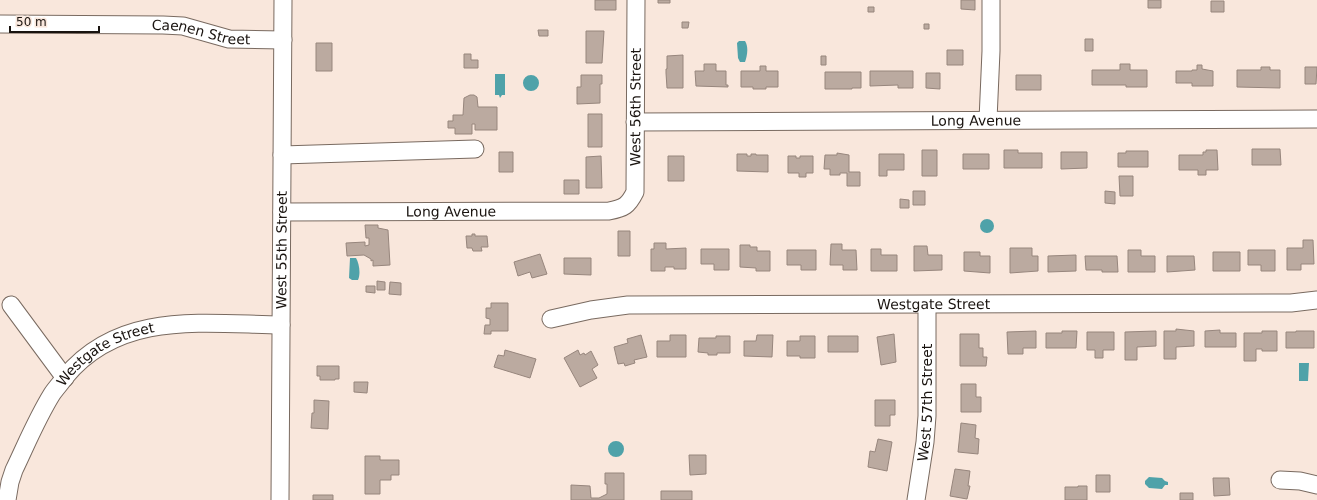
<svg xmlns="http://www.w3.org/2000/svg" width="1317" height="500" viewBox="0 0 1317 500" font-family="'DejaVu Sans',sans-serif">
  <rect width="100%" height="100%" fill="#f9e7dc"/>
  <!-- water -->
  <path fill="#4fa2a9" d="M739,41H745C749,47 747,57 745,62H740L738,58L737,43Z
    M495,74H505V95H502L500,98L499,95H495Z
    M523 83a8 8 0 1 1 16 0a8 8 0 1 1-16 0Z
    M980 226a7 7 0 1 1 14 0a7 7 0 1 1-14 0Z
    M350,258H356C359,263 361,273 358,280H352L349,278Z
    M1299,363H1309L1308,381H1299Z
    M608 449a8 8 0 1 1 16 0a8 8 0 1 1-16 0Z
    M1149,477L1162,478L1165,481L1168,482V485H1165L1162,489L1149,488L1145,484V481Z"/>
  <!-- building -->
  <path fill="#bbaaa0" stroke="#97867d" d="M595,0H616V10H595Z
    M658,0H670V3H658Z
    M961,0H975V10L961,9Z
    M1148,0H1161V8H1148Z
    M1211,1H1224V12H1211Z
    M868,7H874V12H868Z
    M682,22H689L688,28H682Z
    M924,24H929V29H924Z
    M538,30H548V36H539Z
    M586,31H604L602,63H586Z
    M1085,39H1093V51H1085Z
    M316,43H332V71H316Z
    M947,50H963V65H947Z
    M464,54H471V60H478V68H464Z
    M683,55V88H667L666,73V69H667V56Z
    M821,56H826V65H821Z
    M704,64H716V71H726V85H728V87L696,86L695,71H704Z
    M1120,64H1130V70H1147V87H1126V85H1092V70H1120Z
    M1197,65H1202V69L1213,71V86H1192V83H1176V71H1192V70H1197Z
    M760,66H766V71H778V87H766V89H753V87H741V71H760Z
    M1261,67H1270V70H1280V88L1237,87V70H1261Z
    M1305,67H1317L1316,84H1305Z
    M870,71H913V88H898V85L870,86Z
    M825,72H861V88H852V89H825Z
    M926,73H940V89L926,88Z
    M581,75H602V84H600V103L577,104V87H581Z
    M1016,75H1041V90H1016Z
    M470,95H474L477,97L478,107H497V130H475V124H472V134H455V128H448V121H453V115H463L464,98Z
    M588,114H602V147H588Z
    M1252,149H1280L1281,165H1252Z
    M922,150H937V176H922Z
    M1004,150H1018V153H1042V168H1004Z
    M1206,150H1217L1218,170H1206V175H1198V170H1179V155H1203V152H1206Z
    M1126,151H1148V167H1118V153H1126Z
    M499,152H513V172H499Z
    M1061,152H1087V168L1061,169Z
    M837,153L849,155V172H860V186H847V173H840V175H830V169H824L825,155H837Z
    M737,154H747V156H751V154H756V155H768V172L737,171Z
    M879,154H904V170H887V176H879Z
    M963,154H989V169H963Z
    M601,156L602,188H586V157Z
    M668,156H684V181H668Z
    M788,156H796V158H800V156H813V173H806V177H799V173H788Z
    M1119,176H1133V196H1120Z
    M564,180H579V194H564Z
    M913,191H925V205H913Z
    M1105,191L1115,192V204L1105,203Z
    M900,199L909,200V208H900Z
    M365,225H378V228L388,230L390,265L373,266V260L371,261V259L364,255L347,256L346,243L365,242V246L369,245V238H366Z
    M618,231H630V256H618Z
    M472,234H475V236H487L488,247H481L482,251H473L472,248H467L466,236H472Z
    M1303,240H1313L1314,264H1301V270H1287V248H1303Z
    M654,243H666V249L686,248V269H674V267H665V271H651V249H654Z
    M831,244H842V250H856L857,270H843V265H830Z
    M740,245H750V247H757V251H770V271H756V268L740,267Z
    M914,246H927L928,255H942V270L914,271Z
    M1010,248H1032V256H1038V271L1010,273Z
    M701,249H729V270H714V264H701Z
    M871,249H881V255H897V271H871Z
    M787,250H816V270H801V265H787Z
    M1128,250H1141V256H1155V272H1128Z
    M1248,250H1275V271H1261V265H1248Z
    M964,252H980V256H990V273L964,271Z
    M1213,252H1240V271H1213Z
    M540,254L547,274L532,278L530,272L518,276L514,262Z
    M1076,255V271L1048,272V256Z
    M1085,256H1117L1118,272H1102V270H1086Z
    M1167,256H1194L1195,270L1167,272Z
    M564,258H591V275L564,274Z
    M377,281L385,282V290H377Z
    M390,282L401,283V295L389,294Z
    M366,286H375V293L366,292Z
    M491,303H508V331H491V334H484L485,325H490V319L486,318V308H491Z
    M1176,329L1194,331V346L1176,347V359H1164V331H1176Z
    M1220,330V333H1236V347H1205V331Z
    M1036,331V348H1023V354H1008L1007,332Z
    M1062,331H1077L1076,348H1046V333H1062Z
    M1156,331V346L1137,347V360H1125V332Z
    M1262,331H1277V351H1262V349H1256V361H1244V333H1262Z
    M1296,331H1314V348H1286V332H1296Z
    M1087,332H1114V350H1103V358H1095V350H1087Z
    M894,334L896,362L881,365L877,337Z
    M960,334H979V348H983V357H987L986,366H960Z
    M641,335L647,357L634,360L635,363L625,366L624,363L618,364L614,347L628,343L627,339Z
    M670,335H686V357H657V341H670Z
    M757,335H773L772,357L744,356V341H756Z
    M716,336H730V353H717V355H708V353L698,352L699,338H716Z
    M800,336H815V358H800V356H787V341H800Z
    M828,336H858V352H828Z
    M505,350L536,359L530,378L494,367L498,355L504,356Z
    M578,350L580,355L584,353L585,355L591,351L598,365L592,369L597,378L580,387L564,358Z
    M317,366H339V379H335V380H320V376H317Z
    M354,382H368L367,393L354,392Z
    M961,384H976V397H981V412H961Z
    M314,400L329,401L328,429L311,428L312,413H314Z
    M875,400H895V415H890V426H875Z
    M961,423L976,425L975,438L979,439L978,454L958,452Z
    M878,439L892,442L887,471L868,467L870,451L875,452Z
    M689,455H706V474L690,475Z
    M365,456H380V460H399V475H391V480H380V494H365Z
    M955,469L970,471L968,486H970L967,499L950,496Z
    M605,473H624V500H571V485L590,486L591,498H599L607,494V484H605Z
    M1096,475H1110V492H1096Z
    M1213,478H1229L1230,495L1214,496Z
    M1078,486H1087V500H1065V487H1078Z
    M661,491H692V500H661Z
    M1180,493H1193V500H1180Z
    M313,495H333V500H313Z"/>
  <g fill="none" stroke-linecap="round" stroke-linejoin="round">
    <!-- minor casing -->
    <g stroke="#796a60" stroke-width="19">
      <g id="minor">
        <path id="s1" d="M0,24L163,25L183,26L229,39L283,40"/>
        <path d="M988,120L991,51V0"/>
        <path id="s2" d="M635,122L1317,119"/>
        <path d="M282,155L475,149"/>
        <path id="s3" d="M282,212L609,211C624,208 628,206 635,192L636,0"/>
        <path d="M11,305L65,378"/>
        <path id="s4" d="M551,319L591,310L628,305L1291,303L1317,300"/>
        <path d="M1280,480L1300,481L1317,485"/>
        <path id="s5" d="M7,500L10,482L14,470C26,445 37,418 52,394C56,388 61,383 65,377C120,310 204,324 281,325"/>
        <path id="s6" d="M280,500L283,0"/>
        <path id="s7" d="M916,500L925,442L927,416V305"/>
      </g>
    </g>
    <!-- minor -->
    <use href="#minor" stroke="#fff" stroke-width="17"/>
  </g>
  <g text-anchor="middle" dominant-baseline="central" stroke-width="4" stroke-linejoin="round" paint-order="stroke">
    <!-- street labels -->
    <g font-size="14" fill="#19130f" stroke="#f9e7dc">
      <text stroke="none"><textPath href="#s1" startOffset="202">Caenen Street</textPath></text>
      <text stroke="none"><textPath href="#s3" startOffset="446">West 56th Street</textPath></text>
      <text stroke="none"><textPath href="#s2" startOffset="341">Long Avenue</textPath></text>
      <text stroke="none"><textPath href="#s3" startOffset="169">Long Avenue</textPath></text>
      <text stroke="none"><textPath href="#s6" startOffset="250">West 55th Street</textPath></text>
      <text stroke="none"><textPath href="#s4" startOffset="384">Westgate Street</textPath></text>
      <text stroke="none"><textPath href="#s5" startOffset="185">Westgate Street</textPath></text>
      <text stroke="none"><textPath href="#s7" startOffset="98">West 57th Street</textPath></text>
    </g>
  </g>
  <!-- scale -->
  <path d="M10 26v6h89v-6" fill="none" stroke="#19130f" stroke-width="2"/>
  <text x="16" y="26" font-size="12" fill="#19130f" stroke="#f9e7dc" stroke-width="3" paint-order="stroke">50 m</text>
</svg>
